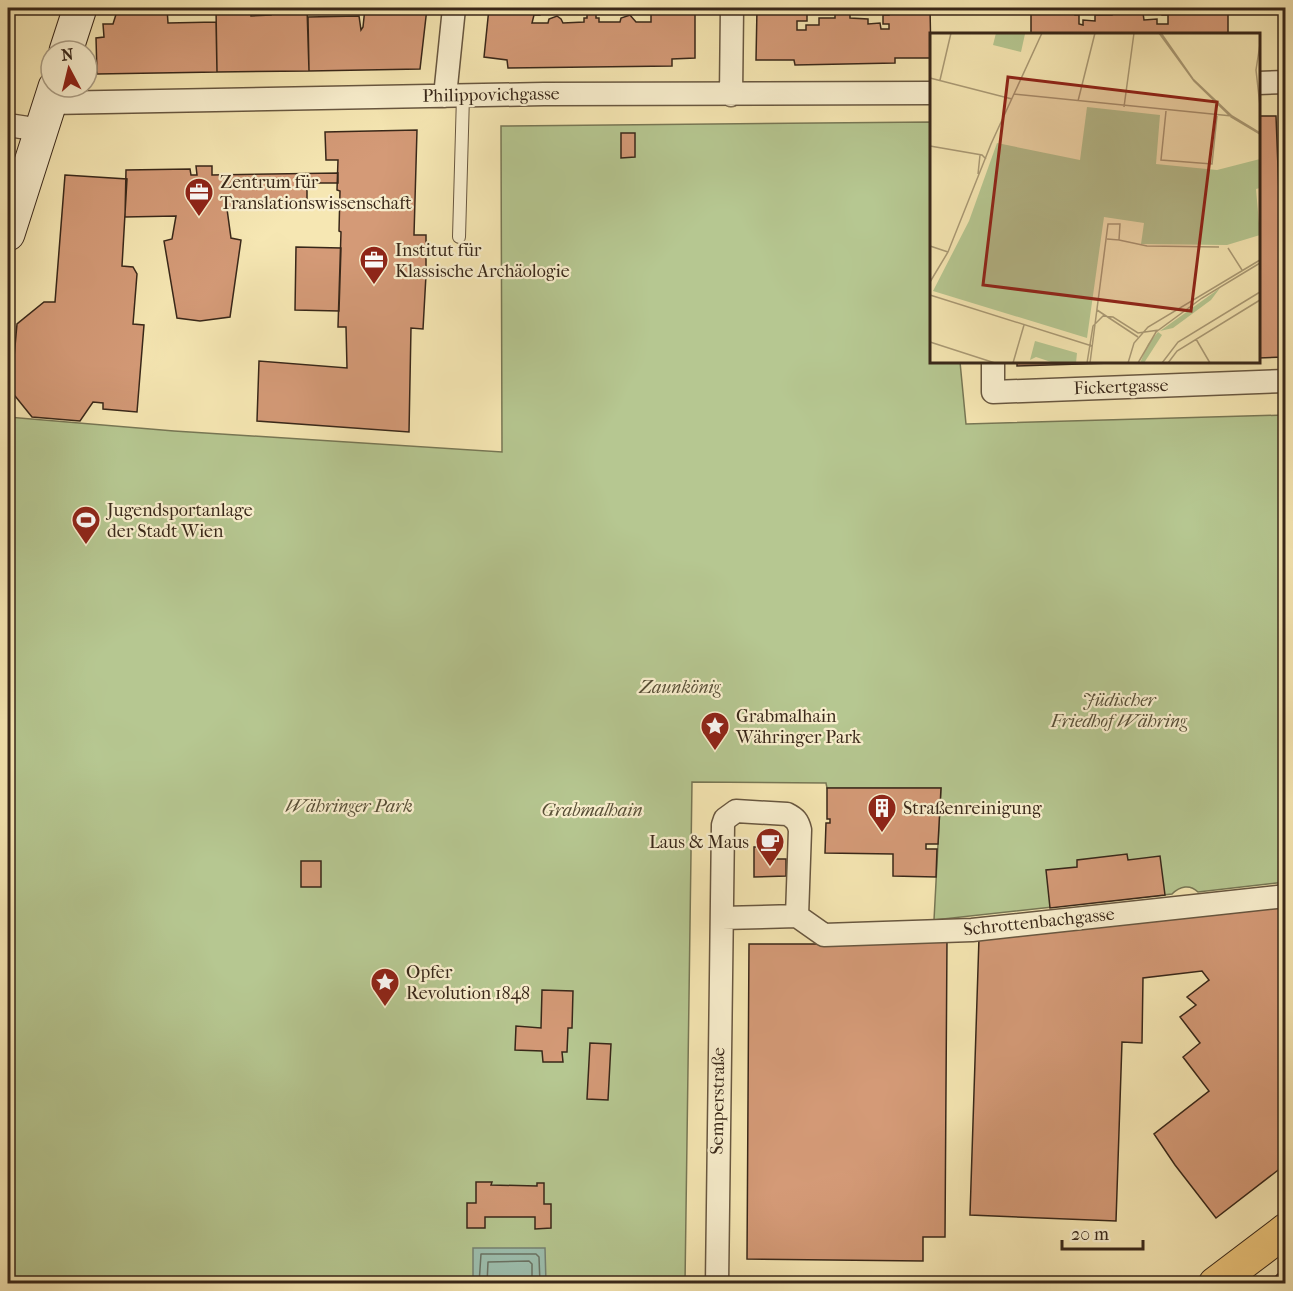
<svg xmlns="http://www.w3.org/2000/svg" width="1293" height="1291" viewBox="0 0 1293 1291" font-family="'IM FELL French Canon',serif">
  <rect width="100%" height="100%" fill="#f6e7b3"/>
  <filter id="stains"><feTurbulence type="fractalNoise" baseFrequency=".00333" numOctaves="4"/><feColorMatrix values="0 0 0 0 .2 0 0 0 0 .09 0 0 0 0 .02 0 0 0 .5 -.17"/></filter>
  <radialGradient id="worn" r=".72"><stop offset=".6" stop-color="#630" stop-opacity="0"/><stop offset="1" stop-color="#630" stop-opacity=".3"/></radialGradient>
  <!-- green -->
  <path fill="#b6c791" stroke="#775" stroke-width="1.5" d="M931,122L932,362H960L966,424L1285,415V882L1198,892C1190,884 1180,886 1172,894L934,920L941,788H827L826,783L692,782L685,1283H8V417L174,431L502,452L501,126Z"/>
  <!-- water -->
  <path fill="#9dbfaf" stroke="#758273" stroke-width="1.5" d="M473,1248H545L546,1283H473Z"/>
  <g fill="none" stroke-linecap="round" stroke-linejoin="round">
    <!-- shore -->
    <path stroke="#6a7364" stroke-width="1.5" d="M479,1284L481,1254H536L539,1257L540,1284
      M487,1284L488,1262L529,1261L532,1264V1284"/>
  </g>
  <!-- building -->
  <path fill="#d49a77" stroke="#382719" stroke-width="1.5" d="M118,8H167L168,23L216,22L217,72L97,74L96,38L104,37L103,24H113Z
    M216,8H251V16L271,15L270,8H307L309,71L217,72Z
    M365,8H427L420,69L309,71L308,17L359,16L361,30L363,27Z
    M489,8H541L540,15H534L532,23H548L549,19L557,16L561,19L563,23L584,22V18H587V11L596,10V18H599V22H620L621,18L630,15L636,22H651V12H645V8H695V58L672,59V66L508,68L507,60L484,57Z
    M757,8H807V21H797V30H806V25H819V18H835V9L850,8V18L868,19V24L880,23L881,29H889V24H883V15H889L888,8H930L931,58H895V63L795,65L794,60H756Z
    M956,8H1004V10L956,9Z
    M1031,8H1075V15H1079V24L1083,25V20L1095,21V15H1112V8H1128V13H1143L1144,20L1157,19V24H1168V15H1162L1161,9L1228,8V33L1031,34Z
    M1258,116H1276L1279,193H1283V202H1279L1281,274H1286V281H1282L1284,357L1258,358Z
    M417,130L414,235H426V275L423,329L411,328L409,432L257,421L259,361L347,368L346,327H338L341,232L339,231L340,191L337,190L338,160H326L325,132Z
    M621,133H635V157L621,158Z
    M196,166H212V175L338,173V183H307V209H227L231,238L241,240L230,317L200,321L177,318L164,241L172,239L176,216L125,217L126,170L190,169L191,175H197Z
    M65,175L127,179L122,266L133,267L137,274L133,324L144,325L137,412L103,409V403L93,402L80,421L32,417L11,391L17,324L44,302H55Z
    M296,247L341,248L339,311L295,310Z
    M1017,362H1144L1017,366Z
    M827,788H941L938,844H926V849H937L936,877L893,876V854L825,853L826,823H830V819H827Z
    M776,846V859H786V876L754,877V847Z
    M1127,854L1128,860L1160,856L1165,895L1050,908L1046,870L1077,867V860Z
    M301,861H321V887H301Z
    M1286,905V1164L1216,1218L1175,1165L1154,1134L1209,1091L1183,1057L1200,1043L1180,1017L1196,1005L1187,997L1209,980L1202,971L1143,978L1142,1043L1122,1042L1116,1221L970,1215L979,938Z
    M947,939L945,1237H923V1261L747,1259L749,944H856Z
    M542,990L573,991L572,1028H568L567,1052H562L563,1062H543L542,1051L515,1050L516,1026L541,1028Z
    M590,1043L611,1044L608,1100L587,1099Z
    M476,1182H492L491,1185L537,1186V1183H544V1204H551V1228L535,1229V1217H485V1228H467V1203H476Z"/>
  <g fill="none" stroke-linecap="round" stroke-linejoin="round">
    <!-- lane casing -->
    <g stroke="#685740" stroke-width="14">
      <path id="lane" d="M459,237L463,96"/>
    </g>
    <!-- street casing -->
    <g stroke="#685740" stroke-width="25">
      <path id="street" d="M1258,83L1286,82
        M731,95L732,8
        M445,96L454,8
        M50,103L544,94L932,93
        M8,125L41,130
        M993,362V392L1286,381
        M797,916L824,935L972,930L1286,896
        M717,1284L723,825L725,819L736,811L787,814C795,818 798,821 800,830L797,916L722,918"/>
    </g>
    <!-- secondary casing -->
    <g stroke="#382719" stroke-width="35">
      <path id="secondary" d="M66,51L80,8
        M8,234L55,87"/>
    </g>
    <!-- primary casing -->
    <g stroke="#382719" stroke-width="35">
      <path id="primary" d="M1215,1284L1286,1230"/>
    </g>
    <!-- lane -->
    <use href="#lane" stroke="#f9efce" stroke-width="12"/>
    <!-- street -->
    <use href="#street" stroke="#f9efce" stroke-width="22"/>
    <!-- secondary -->
    <use href="#secondary" stroke="#f9efce" stroke-width="33"/>
    <!-- primary -->
    <use href="#primary" stroke="#ebc47a" stroke-width="33"/>
    <!-- tram -->
    <path stroke="#382719" stroke-width="1.5" d="M1268,1284L1286,1266"/>
  </g>
  <!-- icons -->
  <defs>
    <g id="office-pin" transform="scale(1.5)"><path d="M0 17L-7.5 6A9.5 9.5 0 1 1 7.5 6Z" fill="#8f2418" stroke="#f9efce"/><path d="M-6-3h4V-5.5h4V-3h4V5H-6ZM-1-4.5V-3h2v-1.5ZM-6 0V1H6V0Z" fill="#fff"/></g>
    <g id="stadium-pin" transform="scale(1.5)"><path d="M0 17L-7.5 6A9.5 9.5 0 1 1 7.5 6Z" fill="#8f2418" stroke="#f9efce"/><path d="M0-5a6.5 5 0 1 0 0 10a6.5 5 0 1 0 0-10ZM-3.5-1.8h7v3.6h-7Z" fill="#fff"/></g>
    <g id="sight-pin" transform="scale(1.5)"><path d="M0 17L-7.5 6A9.5 9.5 0 1 1 7.5 6Z" fill="#8f2418" stroke="#f9efce"/><path d="M0-6L1.8-2.2L6-1.7L2.9 1.2L3.7 5.4L0 3.3L-3.7 5.4L-2.9 1.2L-6-1.7L-1.8-2.2Z" fill="#fff"/></g>
    <g id="building-pin" transform="scale(1.5)"><path d="M0 17L-7.5 6A9.5 9.5 0 1 1 7.5 6Z" fill="#8f2418" stroke="#f9efce"/><path d="M-4-6H4V6H1V3H-1V6H-4ZM-2.5-4.3h1.7v1.8h-1.7ZM.8-4.3h1.7v1.8H.8ZM-2.5-1h1.7V.8h-1.7ZM.8-1h1.7V.8H.8Z" fill="#fff"/></g>
    <g id="cafe-pin" transform="scale(1.5)"><path d="M0 17L-7.5 6A9.5 9.5 0 1 1 7.5 6Z" fill="#8f2418" stroke="#f9efce"/><path d="M-5.5-4.5H6V0H3Q3 3.5 0 3.5H-2.5Q-5.5 3.5-5.5 0ZM3-3.2v2h1.7v-2ZM-6 4.5H4V6H-6Z" fill="#fff"/></g>
  </defs>
  <g fill-rule="evenodd">
    <use href="#office-pin" x="199" y="192"/>
    <use href="#office-pin" x="374" y="260"/>
    <use href="#stadium-pin" x="86" y="520"/>
    <use href="#sight-pin" x="715" y="726"/>
    <use href="#building-pin" x="882" y="808"/>
    <use href="#cafe-pin" x="770" y="842"/>
    <use href="#sight-pin" x="385" y="982"/>
  </g>
  <g text-anchor="middle" dominant-baseline="central" stroke-width="4.5" stroke-linejoin="round" paint-order="stroke">
    <!-- street labels -->
    <g font-size="18" fill="#382719" stroke="#f9efce">
      <text transform="translate(491 95) rotate(-1)">Philippovichgasse</text>
      <text transform="translate(1121 387) rotate(-2)">Fickertgasse</text>
      <text transform="translate(1039 922) rotate(-6)">Schrottenbachgasse</text>
      <text transform="translate(718 1101) rotate(-89)">Semperstraße</text>
    </g>
    <!-- poi labels -->
    <g font-size="18" fill="#382719" stroke="#f9efce" text-anchor="start">
      <text x="220" y="182">Zentrum für<tspan x="220" dy="21">Translationswissenschaft</tspan></text>
      <text x="395" y="250">Institut für<tspan x="395" dy="21">Klassische Archäologie</tspan></text>
      <text x="107" y="510">Jugendsportanlage<tspan x="107" dy="21">der Stadt Wien</tspan></text>
      <text x="736" y="716">Grabmalhain<tspan x="736" dy="21">Währinger Park</tspan></text>
      <text x="903" y="808">Straßenreinigung</text>
      <text x="749" y="842" text-anchor="end">Laus &amp; Maus</text>
      <text x="406" y="972">Opfer<tspan x="406" dy="21">Revolution 1848</tspan></text>
    </g>
    <!-- park labels -->
    <g font-size="18" font-style="italic" fill="#584f37" stroke="#f9efce">
      <text x="680" y="687">Zaunkönig</text>
      <text x="1119" y="700">Jüdischer<tspan x="1119" dy="21">Friedhof Währing</tspan></text>
      <text x="349" y="806">Währinger Park</text>
      <text x="592" y="810">Grabmalhain</text>
    </g>
  </g>
  <!-- overview -->
  <g transform="translate(930 33)">
    <rect width="330" height="330" fill="#f6e7b3"/>
    <path d="M66,0L95,1L91,19L63,12ZM157,74L230,82L226,131L287,137L330,126V155L326,156L330,202L297,212L211,211L214,190L174,184L157,305L3,258L39,188L67,110L150,127ZM290,255L281,267L243,295L230,298ZM228,299L232,302L214,330H210L218,311ZM105,308L147,320L146,330H124L106,324L100,327Z" fill="#b6c791"/>
    <path fill="none" stroke="#aa9a75" stroke-width="1.5" d="M229,0L264,48L301,84L330,101M231,0L263,46L302,83L330,100M330,11L326,37L330,73M330,16V68M0,45L82,66M10,47L21,0M84,61L302,83M148,68L165,0M194,74L204,0M236,78L231,127L282,131L287,83M0,113L52,122L56,126M48,141L50,122M189,207L217,213L289,214M0,213L18,219M298,215L312,237M0,249L18,219L61,111L112,0M0,262L162,313M167,277L208,304M266,306L280,330M0,309L65,330M83,330L94,292M157,330L163,293L173,283L183,284L208,300L229,297M160,330L178,191H190L189,207L177,206M198,330L204,310L218,294L330,227M208,330L226,299L272,265L330,230M232,330L248,309L330,259M238,330L247,318L330,267"/>
    <path fill="#8f2418" fill-opacity="0.15" stroke="#8f2418" stroke-width="3" d="M78,44L287,69L261,278L53,252Z"/>
    <rect width="330" height="330" fill="none" stroke="#382719" stroke-width="3"/>
  </g>
  <!-- margin -->
  <rect width="1293" height="1291" fill="none" stroke="#f6e7b3" stroke-width="30"/>
  <rect x="9" y="9" width="1275" height="1273" fill="none" stroke="#382719" stroke-width="3"/>
  <rect x="15" y="15" width="1263" height="1261" fill="none" stroke="#382719" stroke-width="1.5"/>
  <!-- north arrow -->
  <g transform="translate(69 69) rotate(353)"><circle r="28" fill="#f9efce" stroke="#ac9f86" stroke-width="1.5"/>
  <path d="M0-4.5L10 22L0 15L-10 22Z" fill="#8f2418"/>
  <text y="-9" font-size="16" font-weight="bold" text-anchor="middle" fill="#382719">N</text>
  </g>
  <!-- scale -->
  <path d="M1062 1240v9h81v-9" fill="none" stroke="#382719" stroke-width="3"/>
  <text x="1071" y="1240" font-size="18" fill="#382719" stroke="#f9efce" stroke-width="4.5" paint-order="stroke">20 m</text>
  <rect width="100%" height="100%" filter="url(#stains)"/>
  <rect width="100%" height="100%" fill="url(#worn)"/>
</svg>
